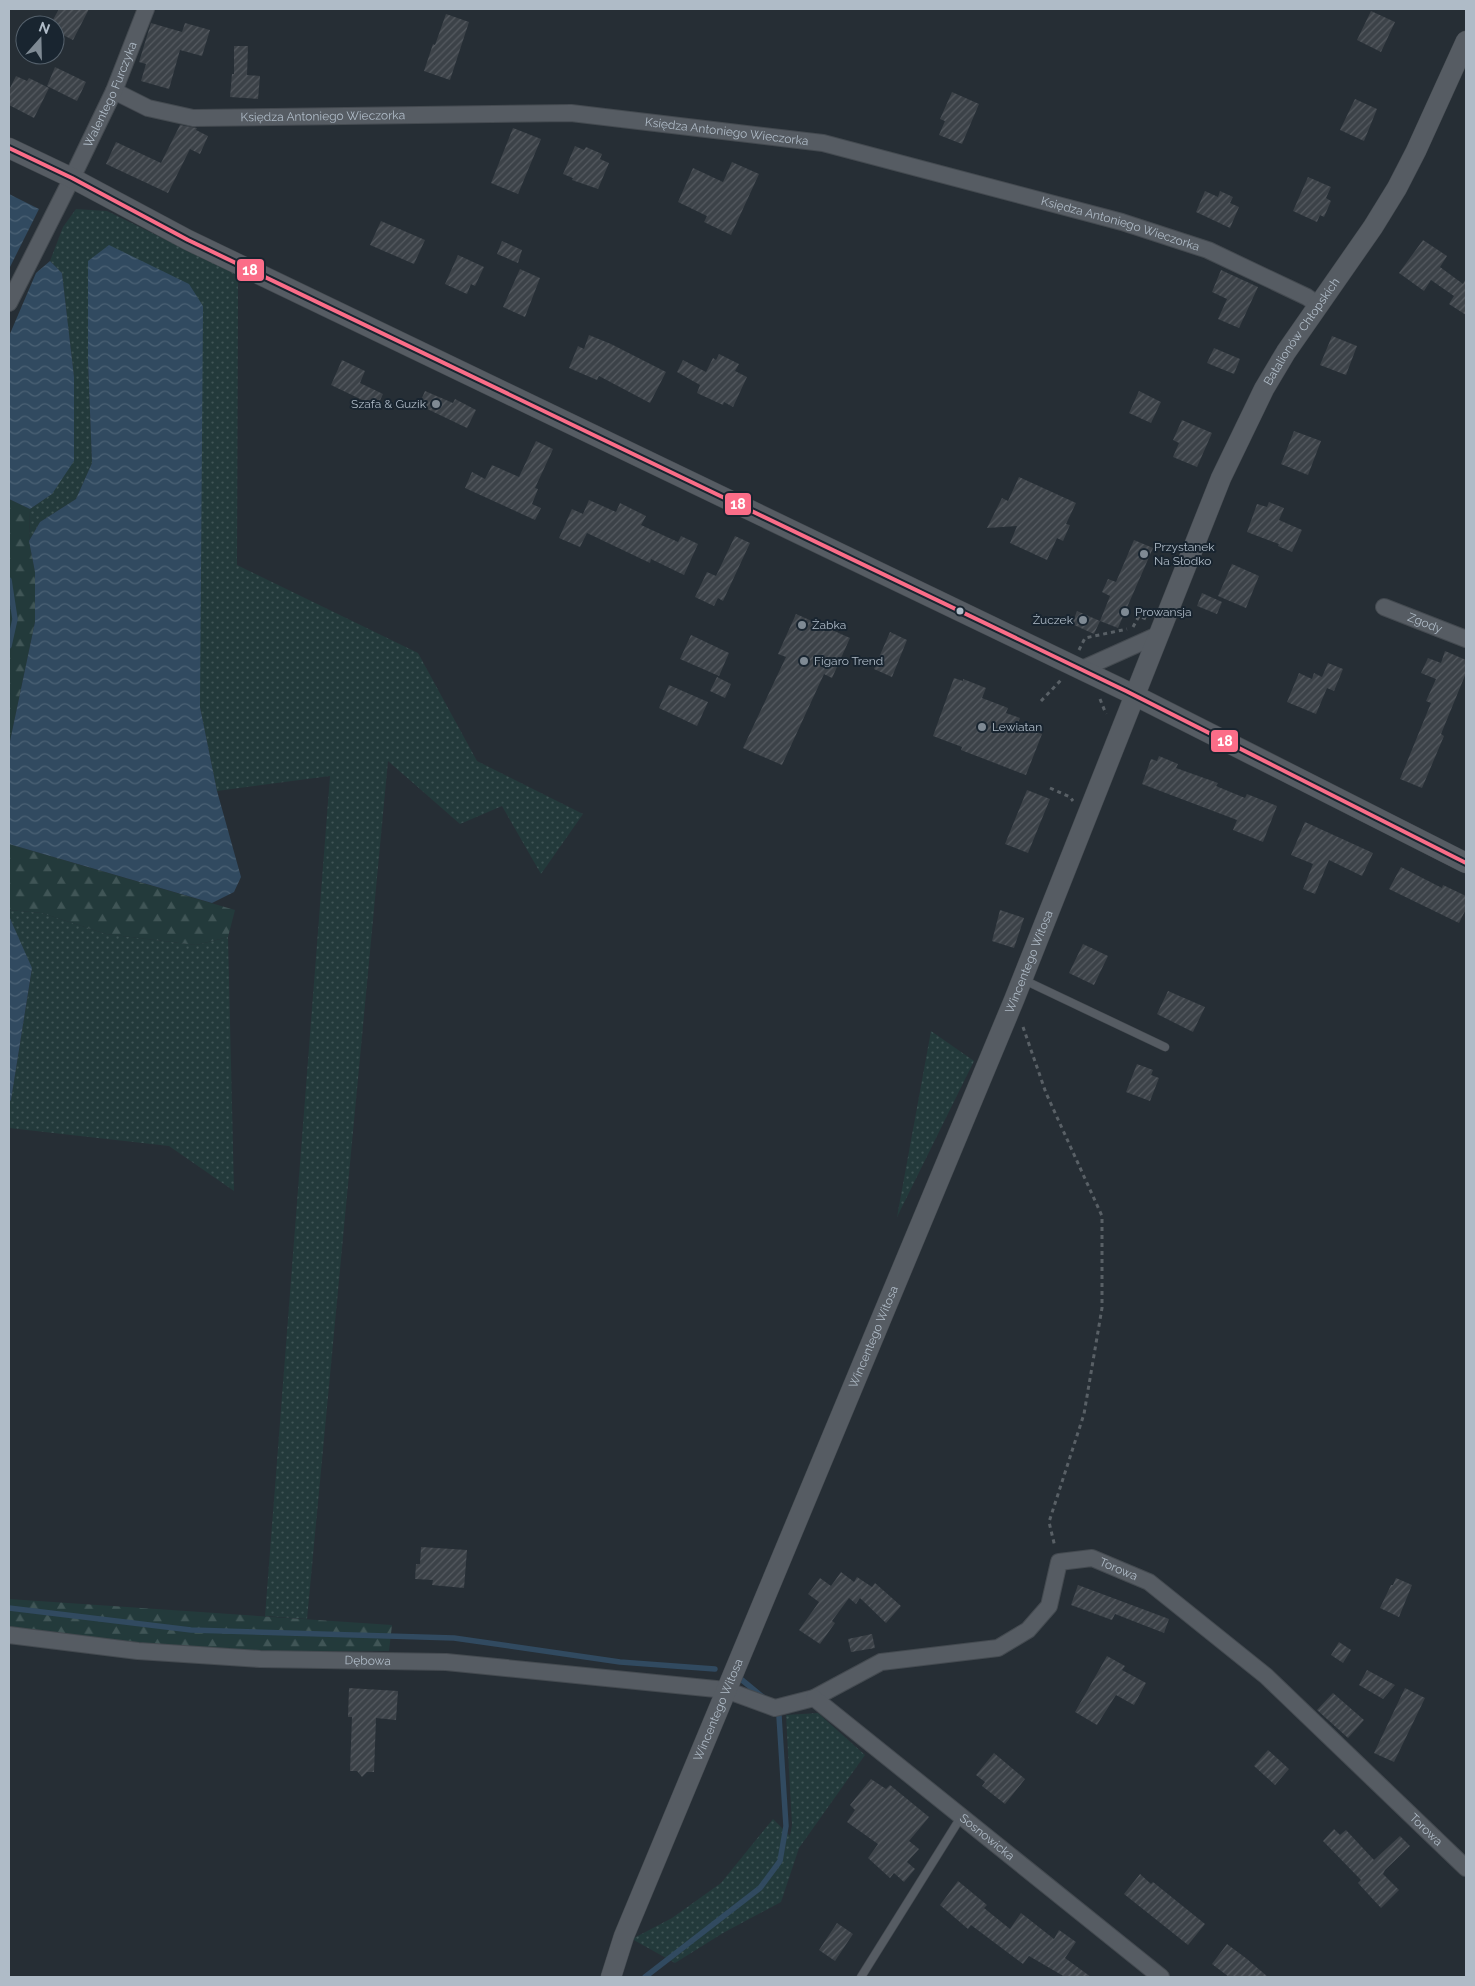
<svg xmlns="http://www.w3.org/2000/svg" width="1475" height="1986" viewBox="0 0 1475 1986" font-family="Raleway,sans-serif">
  <defs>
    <pattern id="green-dots" width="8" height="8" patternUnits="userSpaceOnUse" patternTransform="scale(1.25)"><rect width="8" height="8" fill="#233a3b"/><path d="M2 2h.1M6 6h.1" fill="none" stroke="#405556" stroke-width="1.8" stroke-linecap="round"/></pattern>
    <pattern id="forest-firs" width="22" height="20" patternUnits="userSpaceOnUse" patternTransform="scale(1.25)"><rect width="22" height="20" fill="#233a3b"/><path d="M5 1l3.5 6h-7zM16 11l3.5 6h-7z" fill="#405556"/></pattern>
    <pattern id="water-waves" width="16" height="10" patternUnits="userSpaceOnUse" patternTransform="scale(1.25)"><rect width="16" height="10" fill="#314a60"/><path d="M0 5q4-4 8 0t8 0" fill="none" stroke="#4c6275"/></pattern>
    <pattern id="building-hatch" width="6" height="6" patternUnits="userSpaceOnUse" patternTransform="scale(1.25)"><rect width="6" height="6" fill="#3c4248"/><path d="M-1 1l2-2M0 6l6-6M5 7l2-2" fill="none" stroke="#565b61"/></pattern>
  </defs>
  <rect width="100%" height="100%" fill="#262e35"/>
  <!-- green -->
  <path fill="url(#green-dots)" d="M76,209L107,211L238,275L237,565L418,653L477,761L583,814L541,874L502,806L460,824L388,761L307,1619L265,1616L330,776L217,791L200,707L88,361L92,463L76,499L40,522L29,541L30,509L52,494L74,377L62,273L50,261L63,227Z
    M9,910L42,913L106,934L196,945L228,937L234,1191L169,1146L9,1128V1102L11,1100L32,969L9,916Z
    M931,1031L974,1061L897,1217Z
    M818,1713L865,1755L799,1848L781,1902L723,1933L675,1963L632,1939L672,1918L721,1883L773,1819L790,1836L792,1825L786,1715Z"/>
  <!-- forest -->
  <path fill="url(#forest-firs)" d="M9,499L30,509L29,541L35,572V622L9,746Z
    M9,844L235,910L228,937L196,945L106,934L42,913L9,910Z
    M9,1599L392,1625L389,1651L260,1652L141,1645L9,1627Z"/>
  <!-- water -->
  <path fill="url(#water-waves)" d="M9,194L39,209L9,269Z
    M109,245L189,284L203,306L200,707L217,791L241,877L234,892L212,903L9,844V746L35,622V572L29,541L40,522L76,499L92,463L88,361V261Z
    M50,261L62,273L74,377V461L52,494L30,509L9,499V336L36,273Z
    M9,916L32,968L11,1100L9,1102Z"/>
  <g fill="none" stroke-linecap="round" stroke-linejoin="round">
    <!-- stream -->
    <path stroke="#314a60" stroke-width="5.5" d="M9,580L15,619L9,646
      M9,1608L191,1630L454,1638L620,1662L715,1669
      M742,1680L764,1698
      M645,1977L760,1888L780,1861L786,1826L779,1716"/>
  </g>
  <!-- building -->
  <path fill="url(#building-hatch)" d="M59,9H89L73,40L55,31V25H50Z
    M1371,11L1395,22L1381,52L1357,40Z
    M446,14L469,22L450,80L424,71L433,44L435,45Z
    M151,23L182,32L185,23L210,30L202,56L180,50L169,89L141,81L146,64L139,62Z
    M234,46H248L247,75L260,76L258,99L230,97L232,74H234Z
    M55,67L86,82L77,101L47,86Z
    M16,76L27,81L29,78L49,88L34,118L9,105V90Z
    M952,92L979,104L962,144L939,135L945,121L940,119Z
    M1355,99L1377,109L1364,141L1340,130Z
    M180,125L197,128L196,130L208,136L200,154L190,149L168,193L106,164L116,142L161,163Z
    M513,128L541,139L518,194L491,183Z
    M575,146L584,150L586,147L602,154L600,159L609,163L598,189L572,180L573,178L563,174Z
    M732,162L759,174L731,235L704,222L707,216L678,202L693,168L723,182Z
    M1308,177L1331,187L1326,198L1331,201L1324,217L1320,215L1317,222L1293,211Z
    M1205,191L1218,197L1220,191L1233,197L1230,203L1239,207L1230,228L1196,212Z
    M381,221L425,240L414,264L370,245Z
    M1423,240L1447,256L1440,267L1463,284L1466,278V315L1449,304L1454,296L1431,280L1424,291L1399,273Z
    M502,241L522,250L518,263L497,254Z
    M458,255L484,267L475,286L471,284L467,294L445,284Z
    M520,269L540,278L525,317L503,307Z
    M1221,270L1258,287L1239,328L1218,319L1227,299L1212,292Z
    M589,335L611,344L666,372L650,403L599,376L597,380L569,368L578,346L584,349Z
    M1332,336L1357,346L1346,375L1320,365Z
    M1214,348L1240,359L1234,374L1207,363Z
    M719,354L739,364L735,371L747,377L733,407L724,402L723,405L697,393L700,385L677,372L683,360L706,372L713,358L716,360Z
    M342,360L365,371L360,383L383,394L377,407L331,385Z
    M425,391L453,403L455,399L476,410L467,428L419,405Z
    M1139,391L1161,402L1151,423L1129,413Z
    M1182,420L1212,433L1197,467L1173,457L1179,443L1173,440Z
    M1294,431L1321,441L1308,475L1281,464Z
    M536,441L553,449L535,488L538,489L532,504L541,508L535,520L465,488L472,472L485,479L492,465L519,477Z
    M1019,477L1076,503L1066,524L1070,525L1063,541L1057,538L1047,560L1010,543L1017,526L987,528L1002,498L1008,501Z
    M589,500L616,512L620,503L646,516L641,525L678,542L681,536L698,544L684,575L651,559L650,563L587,533L580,547L559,538L572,509L583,514Z
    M1269,502L1284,508L1279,520L1302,530L1292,552L1278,546L1279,544L1247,532L1257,504L1267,507Z
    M735,536L750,543L723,601L718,598L714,606L695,597L707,572L716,576Z
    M1134,540L1153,548L1118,628L1100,621L1110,596L1102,592L1108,579L1116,582Z
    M1232,564L1259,576L1246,608L1218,596Z
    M1202,593L1222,602L1217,614L1197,606Z
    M1077,611L1100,621L1094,634L1072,624Z
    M796,614L850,638L832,678L824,674L782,765L743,748L786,657L778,654Z
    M890,632L907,640L892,677L874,669Z
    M691,635L729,653L719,676L680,659Z
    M1445,651L1466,660V673L1441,734L1444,736L1422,788L1400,779L1431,703L1426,701L1436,679L1421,673L1428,658L1441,663Z
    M1328,663L1343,669L1334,691L1327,688L1316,714L1287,702L1299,673L1312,679L1314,673L1322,677Z
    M717,677L731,684L725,698L710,691Z
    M954,678L963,681V679L986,688L982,698L1008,708L1006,713L1020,718L1017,725L1042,734L1026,775L961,750L962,747L933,736Z
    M669,685L708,702L697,726L659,708Z
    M1159,756L1178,764L1176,768L1218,783L1216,786L1245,798L1247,794L1277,806L1263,842L1233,830L1237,820L1142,784L1151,759L1157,761Z
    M1027,790L1050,799L1028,853L1005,844Z
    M1305,822L1373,853L1362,876L1329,860L1315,894L1303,889L1313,864L1291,855Z
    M1401,867L1442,888L1443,885L1466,896V909L1459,923L1389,889Z
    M1000,910L1024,918L1014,948L992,941Z
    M1083,944L1108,956L1094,985L1069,973Z
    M1168,991L1205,1007L1193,1032L1157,1014Z
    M1137,1064L1153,1070L1151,1075L1159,1078L1150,1101L1126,1092Z
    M421,1547L467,1550L464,1588L432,1585L433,1580L415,1579L416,1564H420Z
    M841,1572L854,1582L857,1577L872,1587L875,1583L901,1606L886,1623L860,1598L856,1604L849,1598L832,1621L835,1623L820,1644L799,1630L819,1602L808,1594L820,1578L831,1586Z
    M1396,1578L1412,1585L1399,1617L1380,1608L1391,1585H1393Z
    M1078,1585L1169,1619L1164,1633L1115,1614L1112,1620L1071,1605Z
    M872,1634L875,1648L851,1652L848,1639Z
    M1339,1642L1351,1650L1343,1663L1331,1655Z
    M1107,1656L1125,1666L1122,1670L1146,1683L1134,1705L1116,1695L1097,1725L1075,1712Z
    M1367,1670L1395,1685L1383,1699L1359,1685Z
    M349,1688L398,1691L396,1720L376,1718L374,1772H367L362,1777L357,1771H350L352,1717H348Z
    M1405,1688L1425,1698L1394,1762L1374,1753Z
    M1333,1693L1364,1720L1348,1738L1317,1710Z
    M1268,1750L1289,1769L1275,1785L1254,1766Z
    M994,1753L1025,1779L1005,1804L982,1786L985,1782L976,1775Z
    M871,1779L886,1789L890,1785L929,1817L909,1841L919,1849L907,1862L915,1869L904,1882L894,1873L890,1878L868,1858L878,1844L847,1822L855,1810L850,1805Z
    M1334,1829L1340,1835L1346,1830L1374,1860L1400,1836L1410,1846L1385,1870L1383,1874L1399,1890L1381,1908L1358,1883L1361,1880L1323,1841Z
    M1140,1874L1151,1884L1153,1882L1205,1924L1188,1945L1124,1894Z
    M958,1881L987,1905L984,1908L1010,1929L1021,1913L1054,1939L1059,1930L1076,1942L1065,1958L1091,1977H1065L1029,1956L1023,1964L971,1925L968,1929L940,1905Z
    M837,1923L853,1934L835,1961L819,1950Z
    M1227,1944L1247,1959L1268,1977H1229L1212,1964Z"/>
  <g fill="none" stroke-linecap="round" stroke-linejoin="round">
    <!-- service casing -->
    <g stroke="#444a50" stroke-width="9">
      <path id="service" d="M1024,980L1165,1047
        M861,1977L961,1817"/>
    </g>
    <!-- minor casing -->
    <g stroke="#444a50" stroke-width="18">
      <g id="minor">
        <path id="s1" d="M114,91L148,108L193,118L571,113L823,143L1122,222L1208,250L1307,297L1318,305"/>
        <path id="s2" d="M9,303L72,178L114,91L146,9"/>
        <path id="s3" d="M1384,607L1466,639"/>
        <path d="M1082,669L1160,634"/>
        <path id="s4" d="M9,1635L138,1651L260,1659L446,1662L726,1690L775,1708L814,1698L881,1662L998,1648L1028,1630L1049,1606L1059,1562L1092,1558L1149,1582L1266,1676L1466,1868"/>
        <path id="s5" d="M814,1698L1161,1977"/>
      </g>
    </g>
    <!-- tertiary casing -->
    <g stroke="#444a50" stroke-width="21">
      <g id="tertiary">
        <path d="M9,148L72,178L188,240L1126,691L1466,863"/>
        <path id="s6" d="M611,1977L624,1936L1014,1000L1221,478L1264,389L1286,352L1373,227L1397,188L1416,151L1466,41"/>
      </g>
    </g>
    <!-- path -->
    <path stroke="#596066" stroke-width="3" stroke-dasharray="4 4" stroke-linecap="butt" d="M1133,627L1139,616L1146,619
      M1079,650L1085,638L1127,629
      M1100,699L1106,714
      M1041,701L1062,679
      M1050,788L1070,797L1073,801
      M1023,1027L1046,1093L1102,1216V1308L1084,1414L1049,1522L1055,1547"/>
    <!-- service -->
    <use href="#service" stroke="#565c63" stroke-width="8"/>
    <!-- minor -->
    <use href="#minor" stroke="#565c63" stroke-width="16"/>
    <!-- tertiary -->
    <use href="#tertiary" stroke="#565c63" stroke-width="20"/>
    <!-- bus-1 casing -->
    <g stroke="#192530" stroke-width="8">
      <path id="bus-1" d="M9,148L72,178L188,240L1126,691L1466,863"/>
    </g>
    <!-- bus-1 -->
    <use href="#bus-1" stroke="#fb6d88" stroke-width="4"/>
  </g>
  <!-- markers -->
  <g fill="#7f8a94" stroke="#192530" stroke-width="2">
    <circle cx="436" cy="404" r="5"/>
    <circle cx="1144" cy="554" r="5"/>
    <circle cx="1125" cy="612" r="5"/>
    <circle cx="1083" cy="620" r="5"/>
    <circle cx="802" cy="625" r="5"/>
    <circle cx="804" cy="661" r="5"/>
    <circle cx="982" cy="727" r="5"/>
  </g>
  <circle fill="#afbbc7" stroke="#192530" stroke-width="2" cx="960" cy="611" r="4.5"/>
  <g text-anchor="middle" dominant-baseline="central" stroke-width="4" stroke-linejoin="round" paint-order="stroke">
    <!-- street labels -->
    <g font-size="12" fill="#afbbc7" stroke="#192530">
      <text stroke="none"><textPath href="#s2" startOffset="232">Walentego Furczyka</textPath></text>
      <text stroke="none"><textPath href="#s1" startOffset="214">Księdza Antoniego Wieczorka</textPath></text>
      <text stroke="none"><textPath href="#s1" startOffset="619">Księdza Antoniego Wieczorka</textPath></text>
      <text stroke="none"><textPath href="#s1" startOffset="1024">Księdza Antoniego Wieczorka</textPath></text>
      <text stroke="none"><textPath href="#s6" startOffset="1786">Batalionów Chłopskich</textPath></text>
      <text stroke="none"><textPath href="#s3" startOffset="44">Zgody</textPath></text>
      <text stroke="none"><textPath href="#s6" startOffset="1098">Wincentego Witosa</textPath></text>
      <text stroke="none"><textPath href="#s6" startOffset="692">Wincentego Witosa</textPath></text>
      <text stroke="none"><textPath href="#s4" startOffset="1180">Torowa</textPath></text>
      <text stroke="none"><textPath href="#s4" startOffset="360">Dębowa</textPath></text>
      <text stroke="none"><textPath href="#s6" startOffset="288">Wincentego Witosa</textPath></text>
      <text stroke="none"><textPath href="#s4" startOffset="1585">Torowa</textPath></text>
      <text stroke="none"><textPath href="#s5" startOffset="222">Sosnowicka</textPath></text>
    </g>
    <!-- poi labels -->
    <g font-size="12" fill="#afbbc7" stroke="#192530" text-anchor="start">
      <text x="426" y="404" text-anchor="end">Szafa &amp; Guzik</text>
      <text x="1154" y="547">Przystanek<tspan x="1154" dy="14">Na Słodko</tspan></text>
      <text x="1135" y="612">Prowansja</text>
      <text x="1073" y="620" text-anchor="end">Żuczek</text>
      <text x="812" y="625">Żabka</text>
      <text x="814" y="661">Figaro Trend</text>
      <text x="992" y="727">Lewiatan</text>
    </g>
  </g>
  <g stroke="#192530" stroke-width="2">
    <rect x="236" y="258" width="29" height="24" rx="5" fill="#fb6d88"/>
    <rect x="724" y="492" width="28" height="24" rx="5" fill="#fb6d88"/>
    <rect x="1210" y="729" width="29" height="24" rx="5" fill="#fb6d88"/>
  </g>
  <g font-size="14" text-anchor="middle" font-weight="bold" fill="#fff">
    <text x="250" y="275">18</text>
    <text x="738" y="509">18</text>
    <text x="1225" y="746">18</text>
  </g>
  <!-- border -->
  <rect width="1475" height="1986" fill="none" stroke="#afbbc7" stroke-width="20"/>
  <!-- north arrow -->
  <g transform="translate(40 40) rotate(20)"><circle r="24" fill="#192530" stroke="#55616c"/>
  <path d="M0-4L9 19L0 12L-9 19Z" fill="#7f8a94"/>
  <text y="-8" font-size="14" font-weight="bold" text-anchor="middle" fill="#afbbc7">N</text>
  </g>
</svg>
